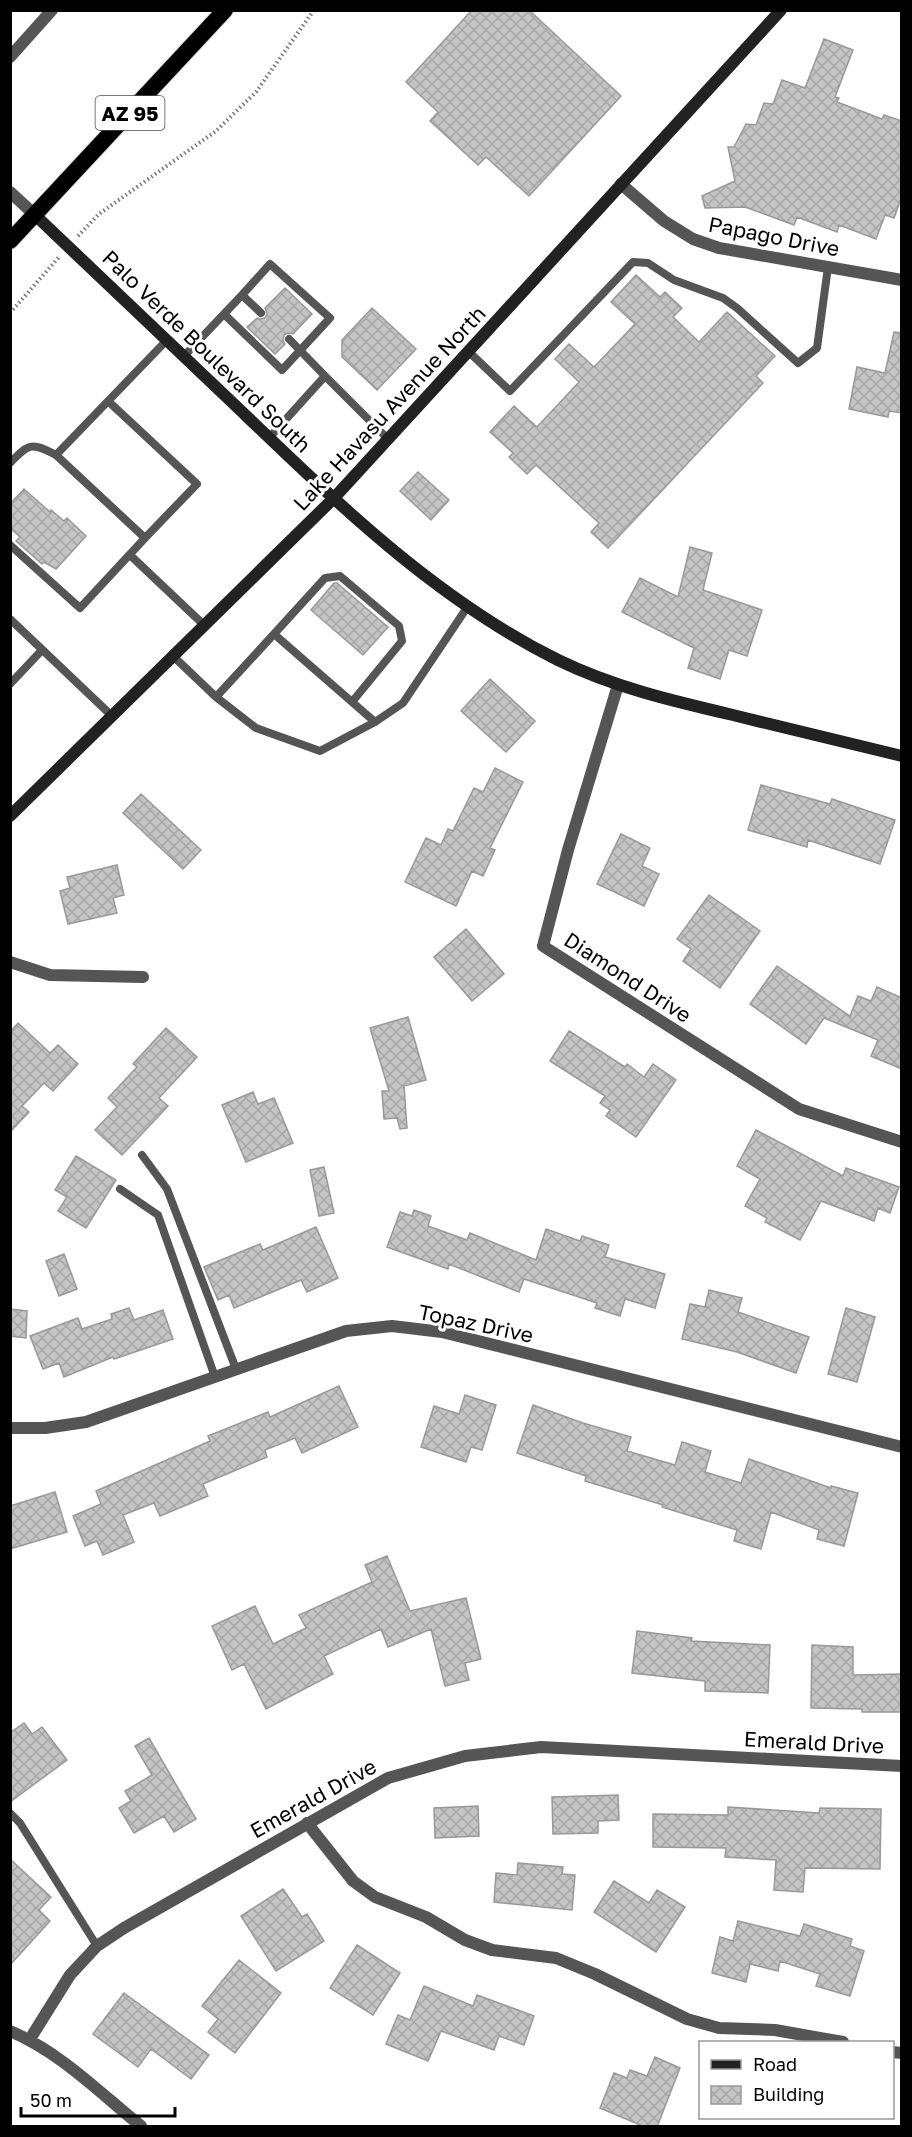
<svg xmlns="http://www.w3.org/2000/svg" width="912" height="2137" viewBox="0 0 912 2137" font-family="'Golos Text',sans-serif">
  <defs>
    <pattern id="building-cross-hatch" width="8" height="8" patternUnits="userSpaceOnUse" patternTransform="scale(1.5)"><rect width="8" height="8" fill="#c4c4c4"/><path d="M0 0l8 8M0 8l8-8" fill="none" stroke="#a7a7a7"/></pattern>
  </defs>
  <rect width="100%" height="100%" fill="#fff"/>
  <!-- building -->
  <path fill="url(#building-cross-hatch)" stroke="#999" stroke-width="1.5" d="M472,10H529L621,96L529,196L486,157L478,165L430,121L438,112L406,82Z
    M824,39L853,50L835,97L839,98L837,102L882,119L884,115L902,121V196L894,218L885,215L876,239L839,225L837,232L797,217L794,225L745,207L705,208L702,196L735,181L728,147H734L746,124L756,125L764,103L773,104L782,80L805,88Z
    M636,275L660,297L665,292L682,308L673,317L699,342L727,312L775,356L756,376L763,383L608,548L591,532L599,523L536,465L527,474L509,457L513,453L490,432L514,406L537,427L579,382L555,359L569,344L594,367L635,324L611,302Z
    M285,288L312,314L293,334L288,333L284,335L283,340L285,344L275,354L247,327L257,318L260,319L265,318L267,314L265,308Z
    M372,308L416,349L377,390L342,357V340Z
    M894,332L902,333V413L889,411L888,417L849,409L857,367L885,373Z
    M418,472L449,500L431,520L400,491Z
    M24,489L50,512L51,510L64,521L67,518L86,536L56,569L44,562L42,564L16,541L20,537L10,528V504Z
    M690,547L712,553L703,590L762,610L747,656L729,650L720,679L688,668L694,648L622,612L640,578L678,597Z
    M334,583H337L388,627L363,655L311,610Z
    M490,679L535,721L506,752L461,711Z
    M495,768L523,782L490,848L495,850L483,876L472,871L456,906L405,882L426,838L441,845L448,829L453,831L474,788L483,792Z
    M761,785L830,804L832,799L895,820L880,864L808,840L807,847L748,830Z
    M141,794L201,850L183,869L123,813Z
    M621,834L650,848L642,866L659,874L644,906L597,884Z
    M117,865L124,895L113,898L117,913L68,924L60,891L70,888L67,877Z
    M709,895L760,931L720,988L683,961L691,949L677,939Z
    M466,929L504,974L472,1001L434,957Z
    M777,966L850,1016L858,996L871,1001L877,987L902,998V1069L871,1056L878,1040L824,1018L806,1044L750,1004Z
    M408,1017L426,1080L404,1086L407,1128L400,1129L397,1118L384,1119L382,1091H389L370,1028Z
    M18,1023L50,1053L58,1045L78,1064L53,1091L44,1083L22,1106L29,1112L10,1132V1032Z
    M166,1028L197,1057L159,1098L168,1106L122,1155L95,1130L117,1107L108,1098L137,1067L133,1064Z
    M569,1031L625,1067L627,1064L644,1077L653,1064L676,1080L636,1137L606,1116L610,1110L600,1103L605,1096L550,1061Z
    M253,1092L258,1104L274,1098L293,1143L246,1162L222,1105Z
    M756,1130L843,1176L846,1168L899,1187L890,1213L878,1208L874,1221L821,1201L800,1240L765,1222L767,1218L745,1206L760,1179L737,1166Z
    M76,1156L116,1180L86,1228L58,1211L67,1197L55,1190Z
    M324,1167L334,1213L319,1216L310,1170Z
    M414,1210L431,1216L428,1226L467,1240L470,1233L536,1260L546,1229L580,1241L582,1236L609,1245L605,1257L665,1274L655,1308L625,1299L620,1316L595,1308L597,1303L524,1279L519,1292L449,1264L448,1269L387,1247L400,1212L412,1216Z
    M316,1227L338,1278L307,1292L301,1280L234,1308L229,1295L218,1300L204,1267L260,1244L263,1250Z
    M64,1254L77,1289L59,1296L46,1261Z
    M709,1290L742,1298L738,1312L809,1337L796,1373L737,1352L682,1339L690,1304L705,1307Z
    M129,1308L134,1320L163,1310L173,1339L114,1359L113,1357L64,1377L59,1363L43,1369L30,1336L78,1318L82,1329L112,1319L111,1314Z
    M846,1308L875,1317L857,1382L828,1374Z
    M10,1309L27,1311L26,1338L10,1336Z
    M339,1386L358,1427L302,1453L295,1438L265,1450L267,1457L203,1484L208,1496L160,1516L154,1503L123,1515L134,1542L103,1555L97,1541L85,1546L73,1516L101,1504L96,1491L210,1441L208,1436L268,1412L270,1417Z
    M465,1395L496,1405L482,1450L471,1447L466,1462L421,1447L434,1406L459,1414Z
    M533,1405L583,1423L631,1437L627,1451L675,1465L682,1442L711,1451L705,1472L741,1483L749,1459L831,1488V1486L858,1493L844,1546L817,1539L819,1530L771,1512L761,1549L734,1541L737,1530L662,1507L663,1505L585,1481L586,1476L517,1453Z
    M55,1492L67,1532L10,1549V1506Z
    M387,1556L410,1611L466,1598L481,1659L465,1663L469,1680L445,1686L431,1629L388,1647L381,1629L324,1656L333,1674L266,1709L244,1664L232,1670L212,1626L255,1606L273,1644L306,1628L299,1615L372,1582L365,1565Z
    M637,1631L692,1638L691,1641L770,1645L768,1693L705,1691V1681L632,1673Z
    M812,1645L853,1647V1675L902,1674V1712H862V1709L811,1708Z
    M24,1723L32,1734L42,1727L67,1760L10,1802V1733Z
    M149,1738L196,1819L174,1832L164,1816L134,1833L119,1808L131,1801L125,1791L152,1775L135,1746Z
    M618,1795L619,1820L598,1821V1833L553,1834L552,1797Z
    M478,1806L479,1836L435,1838L434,1808Z
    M728,1807L819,1813L820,1808L881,1809L880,1869L805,1868L803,1892L774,1890L776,1860L725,1857L726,1848L653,1847V1814L728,1815Z
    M10,1859L51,1897L39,1910L50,1921L10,1965Z
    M518,1863L563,1867L562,1874L575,1875L572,1910L494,1902L496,1873L517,1875Z
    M614,1881L649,1903L657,1890L685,1907L656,1952L594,1912Z
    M283,1889L302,1917L307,1914L324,1941L276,1971L241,1916Z
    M738,1921L800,1936L804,1924L852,1939L850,1946L864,1951L850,1996L816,1986L820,1974L780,1961L778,1971L750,1964L746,1982L712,1973L720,1937L733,1941Z
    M357,1945L400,1973L373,2015L330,1988Z
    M239,1960L281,1993L235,2053L208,2032L218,2019L202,2006Z
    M424,1986L473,2006L477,1995L534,2016L524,2045L499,2036L494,2050L441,2031L428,2061L386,2044L398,2015L410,2020Z
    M124,1993L209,2055L191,2079L151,2049L138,2067L93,2034Z
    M655,2057L680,2068L657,2127H645L600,2108L614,2073L627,2078L630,2070L647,2076Z"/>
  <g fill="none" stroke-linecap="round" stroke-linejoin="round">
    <!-- trunk casing -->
    <g stroke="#dbdbdb" stroke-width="18">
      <path id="trunk" d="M10,241L225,10"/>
    </g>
    <!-- path -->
    <path stroke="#777" stroke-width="4" stroke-dasharray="1.5 3" stroke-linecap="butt" d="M78,236L99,214L216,131L256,92L314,10
      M10,313L59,257"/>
    <!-- service -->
    <path stroke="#555" stroke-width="8" d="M224,314L282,370L330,318L270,264L242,295
      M289,339L325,376
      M468,351L510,391L633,262L648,263L674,280L723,298L737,308L798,363L817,348L828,267
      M184,356L242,295L261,313
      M108,401L197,484L145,538L56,455L167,340
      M269,438L325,376L388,439
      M10,463C29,443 32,442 56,455
      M10,545L80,608L145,538
      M130,555L205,626
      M10,619L112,716
      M274,634L325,578L340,576L399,626L402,641L352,702
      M173,656L216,697L256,728L320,751L375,722L403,703L468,606
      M10,684L42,650
      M216,697L274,634L375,722
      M142,1155L167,1189L236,1369
      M120,1189L158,1215L215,1377
      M10,1813L20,1823L97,1946"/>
    <!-- minor -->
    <path stroke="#555" stroke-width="12" d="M10,57L52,10
      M621,184L664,221L693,239L719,248L902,280
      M618,685L568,850L543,946L799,1109L902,1142
      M10,962L50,975L143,977
      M10,1428H45L86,1422L346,1331L392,1326L442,1332L902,1447
      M307,1823L353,1881L375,1897L426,1917L465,1940L492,1950L556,1958L595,1974L687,2019L719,2028L775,2030L843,2042
      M10,2031C60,2052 100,2093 141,2126
      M30,2039L70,1975L97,1946L124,1928L388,1778L465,1756L541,1747L902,1766
      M892,2052L902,2053"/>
    <!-- tertiary -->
    <path stroke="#555" stroke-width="12" d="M10,192L35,215"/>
    <!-- secondary -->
    <path stroke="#222" stroke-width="12" d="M35,215C102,279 170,343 237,407C335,501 435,599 558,660C613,687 673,701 733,715C789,729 845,742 902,756
      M10,816L334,498L781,10"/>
    <!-- trunk -->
    <use href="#trunk" stroke="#000" stroke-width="16"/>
  </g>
  <g text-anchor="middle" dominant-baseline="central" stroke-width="6" stroke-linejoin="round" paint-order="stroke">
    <!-- shield labels -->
    <rect fill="#fff" stroke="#4c4c4c" stroke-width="1.5" x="95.5" y="96" width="69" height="34" rx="4.5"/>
    <g font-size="20" font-weight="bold" fill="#000">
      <text x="130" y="113">AZ 95</text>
    </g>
    <!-- street labels -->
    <g font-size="21" fill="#000" stroke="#fff">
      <text transform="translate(774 236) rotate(11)">Papago Drive</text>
      <text transform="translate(207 351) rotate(44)">Palo Verde Boulevard South</text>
      <text transform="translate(389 408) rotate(-47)">Lake Havasu Avenue North</text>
      <text transform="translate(628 977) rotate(33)">Diamond Drive</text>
      <text transform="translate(476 1323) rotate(12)">Topaz Drive</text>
      <text transform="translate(814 1742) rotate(3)">Emerald Drive</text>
      <text transform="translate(313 1798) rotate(-29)">Emerald Drive</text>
    </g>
  </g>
  <!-- border -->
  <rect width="912" height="2137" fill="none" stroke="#000000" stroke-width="24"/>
  <!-- legend -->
  <rect x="699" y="2041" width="195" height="78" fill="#ffffff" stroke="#999999" stroke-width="1.5"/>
  <rect x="711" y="2060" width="30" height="9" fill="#222222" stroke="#999999" stroke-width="1.5"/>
  <text x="753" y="2071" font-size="18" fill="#000000">Road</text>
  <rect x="711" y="2086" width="30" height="18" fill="url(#building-cross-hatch)" stroke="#999999" stroke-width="1.5"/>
  <text x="753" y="2101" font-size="18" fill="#000000">Building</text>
  <!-- scale -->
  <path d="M21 2107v9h154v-9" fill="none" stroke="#000000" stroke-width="3"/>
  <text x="30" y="2107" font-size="18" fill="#000000" stroke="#ffffff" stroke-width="4.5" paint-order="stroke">50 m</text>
</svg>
